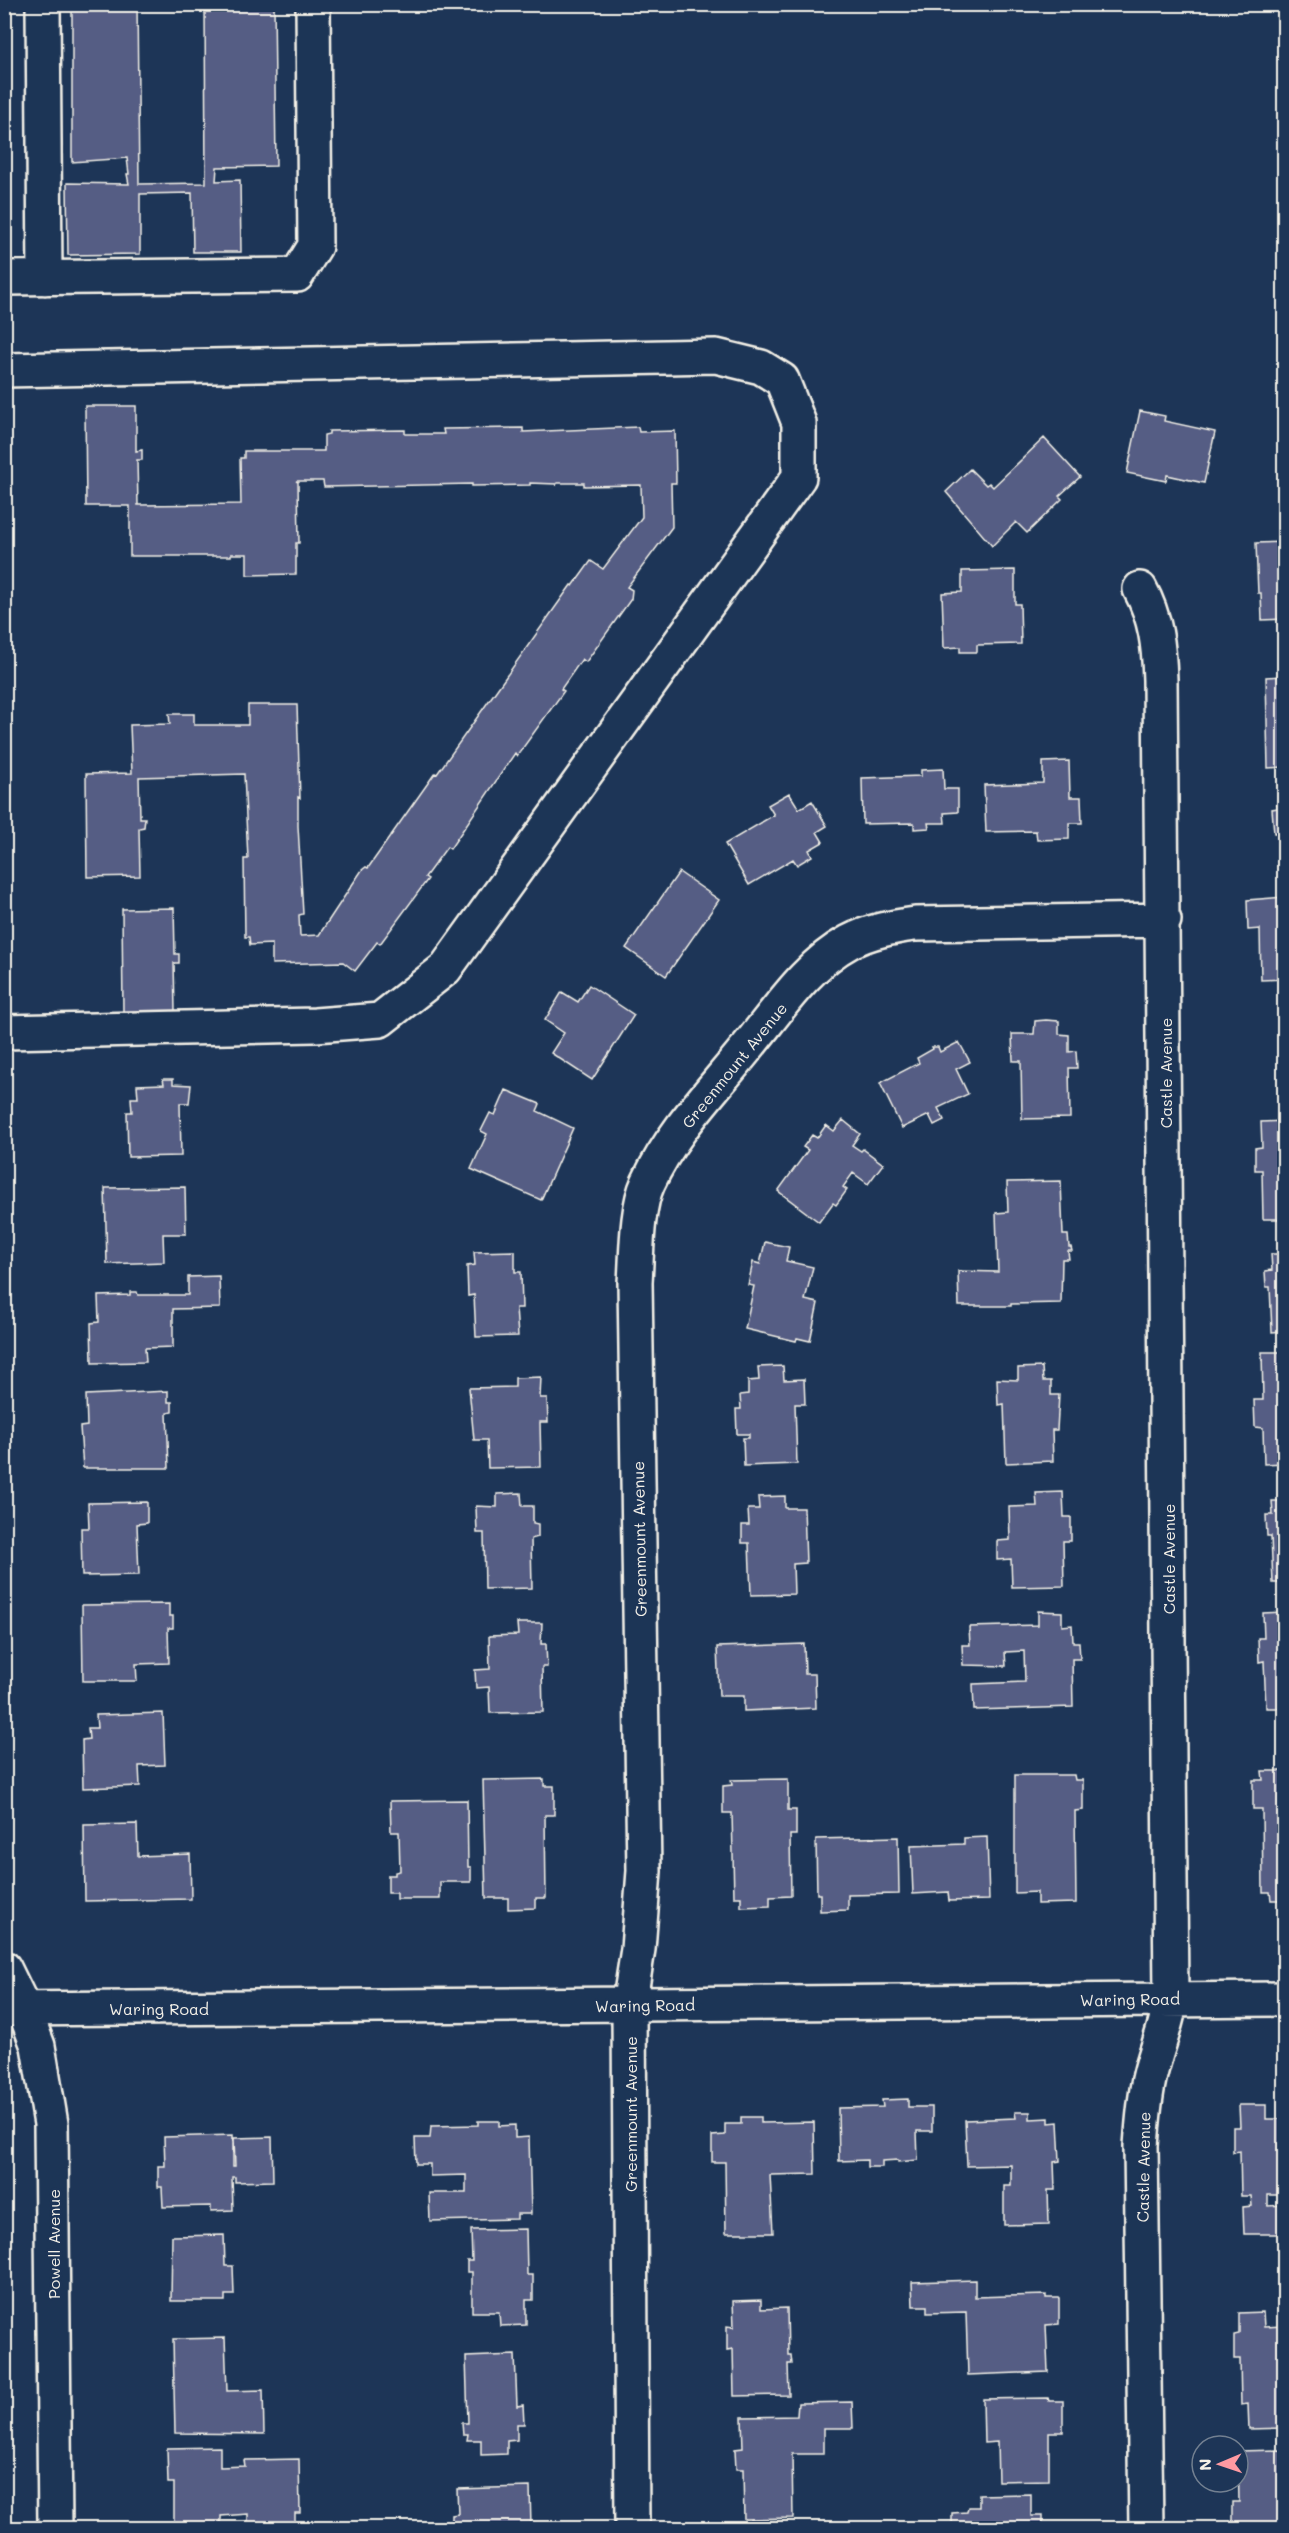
<svg xmlns="http://www.w3.org/2000/svg" width="1289" height="2533" viewBox="0 0 1289 2533" font-family="Mali,sans-serif">
  <rect width="100%" height="100%" fill="#1d3557"/>
  <filter id="ink" filterUnits="userSpaceOnUse"><feTurbulence type="fractalNoise" baseFrequency=".0167" numOctaves="2"/><feDisplacementMap in="SourceGraphic" scale="12" xChannelSelector="R" yChannelSelector="G"/><feConvolveMatrix kernelMatrix="1 2 1 2 8 2 1 2 1" color-interpolation-filters="sRGB"/></filter>
  <g filter="url(#ink)">
    <!-- building -->
    <path fill="#555d84" stroke="#f4f1e8" stroke-width="1.5" d="M72,4H137L139,184L206,183L205,4H274L276,166L217,167L216,181L240,180L241,252H193L192,193L140,194V254L68,255L67,183L129,184L127,174H129L127,158L72,162Z
      M85,406H136V451L142,450V460H137L138,505L241,504L240,458H244V451H324V435L329,434V431L405,430V434H444L443,429L523,428V432L638,427L639,432L675,431L676,483H671L672,527L627,587L632,590L631,599L586,662L582,659L561,689L564,691L517,756L515,753L450,849L447,847L425,877L428,879L380,944L377,942L355,971L343,962L272,964V944L250,945L249,937H245L244,859H248L244,774L139,777L140,818H145L144,827L139,828L140,876L87,877L86,774L132,773L130,725L170,724L169,714H194V725H248V705H297L300,798L298,797V826L303,914L299,915L300,936L319,935L354,882L362,870L366,867L368,868L435,773L437,774L571,585L573,586L591,561L603,569L642,517L641,485L584,486V483H557L556,486V484L530,483V485L472,486V484L324,487L323,481H296L298,482L299,543H296V574L247,575V554H231V556H130V506H86Z
      M1140,411L1165,416L1164,421L1215,432L1204,483L1167,475L1166,481L1127,473Z
      M1044,438L1080,477L1059,496L1062,499L1027,533L1016,522L992,546L946,492L970,469L986,485L989,483L993,487Z
      M1283,522H1284V619L1262,620L1261,593H1258L1256,543L1284,542Z
      M1015,570V604H1020L1021,644L977,645V652H960V647L944,648L942,593L962,592V571Z
      M1284,676V767L1268,768L1266,677Z
      M1069,761L1070,797H1081L1082,823H1069V839L1037,840L1036,831L986,832L984,785L1043,783V762Z
      M943,769L944,789H958V812L944,813L945,823H928L929,828L914,829V823L863,824L862,778L921,776V770Z
      M789,793L799,809L812,801L827,826L817,832L823,842L809,850L812,856L797,865L793,859L749,885L725,844L774,815L768,805Z
      M1277,805H1284V872H1280L1278,833H1274L1272,809L1278,808Z
      M679,872L719,900L666,976L626,948Z
      M1284,897V979L1261,980L1260,929L1248,930L1247,900Z
      M174,908L175,954H179V963H174L175,1011L123,1012L122,909Z
      M589,985L634,1015L592,1080L551,1053L564,1033L545,1020L562,992L578,1002Z
      M1046,1020L1059,1021V1034L1069,1035V1052L1076,1051L1077,1068H1069L1070,1118L1022,1119L1021,1061H1013L1012,1034H1034L1035,1021Z
      M959,1042L970,1062L956,1069L968,1094L938,1108L944,1120L934,1125L929,1115L902,1128L880,1083L919,1063L917,1058L933,1049L932,1047H938L940,1052Z
      M163,1079H173V1084L191,1085L189,1103H180L181,1156L128,1157L127,1112H132L131,1098H138L137,1085L164,1084Z
      M506,1090L540,1104L537,1111L573,1128L541,1200L471,1169L487,1134L481,1131L490,1113L495,1115Z
      M843,1120L860,1134L852,1145L861,1151L863,1149L883,1164L868,1184L853,1173L843,1187L847,1190L836,1205L833,1203L819,1222L778,1191L808,1150L803,1147L812,1135L817,1138L826,1125L834,1131Z
      M1284,1121V1219H1263L1262,1170H1255V1148L1262,1147L1261,1122Z
      M1061,1181L1063,1235H1068L1069,1247H1071L1072,1251H1068L1069,1259H1062L1061,1303L1011,1304V1306H959L958,1271L998,1272L996,1213L1008,1212L1007,1182Z
      M185,1187L186,1234H163L164,1262L107,1264L105,1188Z
      M765,1242L789,1247L786,1261L813,1267L805,1300L818,1303L810,1341L797,1338L796,1341L745,1329L754,1286L748,1285L753,1262L760,1264Z
      M1281,1244H1284V1331L1272,1332L1270,1287H1266L1265,1271L1272,1270L1271,1254H1282Z
      M515,1251V1272H521L522,1308H516L518,1336L476,1337L474,1295L468,1296L467,1266L475,1265L474,1252Z
      M219,1276L220,1308L173,1309V1347L145,1348L146,1362L92,1363L91,1323L99,1322L98,1296L130,1295V1292H137L138,1295H188V1277Z
      M1262,1352H1284V1463L1264,1464L1263,1428L1255,1427L1254,1400H1263Z
      M783,1366L784,1380L804,1379L805,1404H795L797,1464L744,1466L743,1438H749V1434H737L736,1409H741L740,1395L748,1394V1381L759,1380L758,1367Z
      M1042,1367L1043,1381H1051V1395H1059L1057,1430H1052L1053,1461L1006,1463L1004,1404L998,1405L997,1379L1018,1380V1368Z
      M541,1377L540,1398H547L548,1422H540L541,1467L488,1468L487,1440H474L469,1388L515,1387V1378Z
      M168,1391V1402H172V1412L167,1413L169,1468H83L80,1427L87,1426L86,1395Z
      M1063,1492L1064,1517H1071V1541H1063L1064,1586L1012,1587L1011,1559L997,1560V1541L1010,1540L1009,1507L1037,1506L1036,1493Z
      M521,1493L522,1506H533V1523L538,1524V1537L531,1539L532,1588L485,1589L484,1533H477L476,1506L497,1507V1494Z
      M785,1496V1508H804L806,1563L793,1564L794,1594L751,1595L749,1543H742V1525H749L748,1509H759L758,1497Z
      M1272,1501H1284V1583H1273L1271,1536H1267L1266,1515H1273Z
      M147,1502V1523L137,1524L139,1575L82,1576L81,1528H89L88,1503Z
      M169,1604V1616H173V1628H168L169,1663L136,1664L137,1681H83L82,1605Z
      M1038,1611L1062,1612V1626L1072,1625L1073,1642H1079L1080,1659H1072L1073,1707L974,1710L973,1684L1025,1682L1024,1651L1005,1652L1006,1666L963,1665L962,1645H970L969,1627L1038,1625Z
      M1284,1612V1708H1266L1264,1661L1259,1662L1258,1638H1264L1263,1613Z
      M517,1623H542L541,1644H546L547,1667H542L543,1712L490,1713L489,1687L476,1688L475,1670L490,1669L489,1636L518,1635Z
      M804,1644L805,1674H815L816,1708L744,1711V1696H719L717,1647Z
      M163,1713L165,1765L139,1766L140,1786L83,1788L82,1740L89,1739L88,1728H97L96,1715Z
      M1262,1771H1284V1900H1271L1270,1892H1263L1262,1809H1253V1780H1263Z
      M1015,1775H1074L1075,1780H1083V1810L1075,1811L1076,1903L1037,1904V1892L1015,1893Z
      M544,1779V1786H554V1815H545L546,1898H536V1908L508,1909V1898H486L483,1780Z
      M788,1779V1810H796V1835H790L791,1896L770,1897V1906L741,1907V1897H734L732,1813H723V1786L732,1785L731,1780Z
      M467,1800L468,1867H471V1882H440V1899H397V1893H388V1875H395V1872L400,1871L399,1832H391L390,1801Z
      M137,1824L138,1856L190,1854L191,1899L85,1901L84,1825Z
      M898,1837L899,1894L848,1895V1910L820,1911V1894H817L816,1839Z
      M987,1837L989,1900L949,1901L948,1892L913,1894L911,1846L964,1844V1838Z
      M908,2099V2107H932V2131H917L918,2160L898,2162V2160L882,2161V2167H867V2160L839,2161L838,2108L883,2107L882,2100Z
      M1239,2105H1266V2119H1284V2195H1268V2206L1284,2205V2234H1244L1243,2207L1252,2206L1251,2196H1241L1240,2151L1233,2152V2127H1240Z
      M1015,2112H1030V2119L1049,2118V2123L1058,2122L1060,2161L1054,2162L1055,2190H1048L1049,2224L1004,2225V2186H1011V2165L967,2166L965,2120L1016,2118Z
      M741,2117H761V2123L814,2122L815,2174L770,2175L773,2233H726L725,2162H712V2136L725,2135V2124H741Z
      M478,2121H499V2126L515,2125V2138L529,2137L531,2214H517V2219L430,2221L429,2193H466V2175L430,2176V2164H416L415,2138H430L431,2126L478,2125Z
      M233,2135V2166H235L234,2138L272,2137L273,2181L235,2182V2177H232L233,2210L211,2211V2206L163,2207L162,2187H158V2166H165L164,2137Z
      M526,2229L527,2275H533V2300H526V2325L500,2326L499,2312H472V2272H467V2261H472L471,2230Z
      M224,2235L225,2266H233L234,2295H225V2301H171L172,2236Z
      M975,2280V2297L1046,2295V2298H1059V2324L1046,2325L1048,2372L968,2375L966,2312L927,2313V2306H913L912,2282Z
      M761,2300V2309L787,2308L788,2355H791L792,2364H788L789,2395L734,2396L733,2349L727,2350V2326L734,2327L733,2301Z
      M1263,2312L1264,2327L1284,2326V2428L1249,2429L1248,2404L1241,2405L1240,2359H1234V2335L1239,2334V2313Z
      M225,2338L227,2391L263,2390L264,2434L175,2433L173,2339Z
      M515,2355L517,2406L523,2405L524,2424H517V2440L507,2441V2454L481,2455V2440H467L468,2434H463L462,2423H468L466,2357Z
      M1048,2398L1049,2401H1063V2432H1049V2480L998,2481L997,2442L984,2443L983,2399Z
      M852,2402L853,2428H824V2454H792L793,2518L744,2519L743,2469H736L735,2449L743,2448L742,2417L797,2416L798,2403Z
      M220,2447V2467L245,2466L244,2460L299,2459L300,2513H295V2528H248V2514L221,2516V2528H174V2483H168L167,2448Z
      M1284,2450V2528H1239V2522H1232V2502H1239L1238,2451Z
      M530,2487L531,2528H457V2526H452V2515L458,2514L457,2489Z
      M1031,2494V2516H1043V2528H952V2513L967,2512L968,2507H979V2495Z"/>
    <g fill="none" stroke-linecap="round" stroke-linejoin="round">
      <!-- minor casing -->
      <g stroke="#f4f1e8" stroke-width="38">
        <path id="minor" d="M43,4L45,278
          M4,278L297,275L315,246L313,4
          M4,370L716,356L761,367L782,380L799,423V477L445,969L380,1020L315,1025L4,1032
          M1140,589C1156,618 1159,647 1160,680L1171,1998C1167,2026 1156,2049 1150,2075C1144,2099 1143,2122 1141,2146L1146,2528
          M4,1968L24,2009L38,2046L51,2124L55,2528
          M4,2009L1284,1999
          M632,2528L629,2006L638,1949L644,1871L635,1282C637,1254 636,1209 648,1183C671,1133 711,1092 745,1050C776,1013 806,965 849,942C870,931 892,927 915,924L1164,920"/>
      </g>
      <!-- minor -->
      <use href="#minor" stroke="#1d3557" stroke-width="33"/>
    </g>
  </g>
  <g text-anchor="middle" dominant-baseline="central" stroke-width="4.5" stroke-linejoin="round" paint-order="stroke">
    <!-- street labels -->
    <g font-size="16" fill="#f4f1e8" stroke="#1d3557">
      <text transform="translate(734 1065) rotate(-51)">Greenmount Avenue</text>
      <text transform="translate(1165 1073) rotate(-90)">Castle Avenue</text>
      <text transform="translate(639 1539) rotate(-91)">Greenmount Avenue</text>
      <text transform="translate(1168 1559) rotate(-90)">Castle Avenue</text>
      <text transform="translate(1130 1999) rotate(-1)">Waring Road</text>
      <text transform="translate(645 2005) rotate(-1)">Waring Road</text>
      <text x="159" y="2008">Waring Road</text>
      <text transform="translate(630 2114) rotate(-90)">Greenmount Avenue</text>
      <text transform="translate(1143 2167) rotate(-89)">Castle Avenue</text>
      <text transform="translate(53 2244) rotate(-90)">Powell Avenue</text>
    </g>
  </g>
  <!-- margin -->
  <rect width="1289" height="2533" fill="none" stroke="#1d3557" stroke-width="24"/>
  <rect x="12" y="12" width="1265" height="2509" fill="none" stroke="#f4f1e8" stroke-width="2" filter="url(#ink)"/>
  <!-- north arrow -->
  <g transform="translate(1220 2464) rotate(268)"><circle r="28" fill="#1d3557" stroke="#738091" stroke-width="1.5"/>
  <path d="M0-4.5L10 22L0 15L-10 22Z" fill="#ff9aa2"/>
  <text y="-9" font-size="16" font-weight="bold" text-anchor="middle" fill="#f4f1e8">N</text>
  </g>
</svg>
